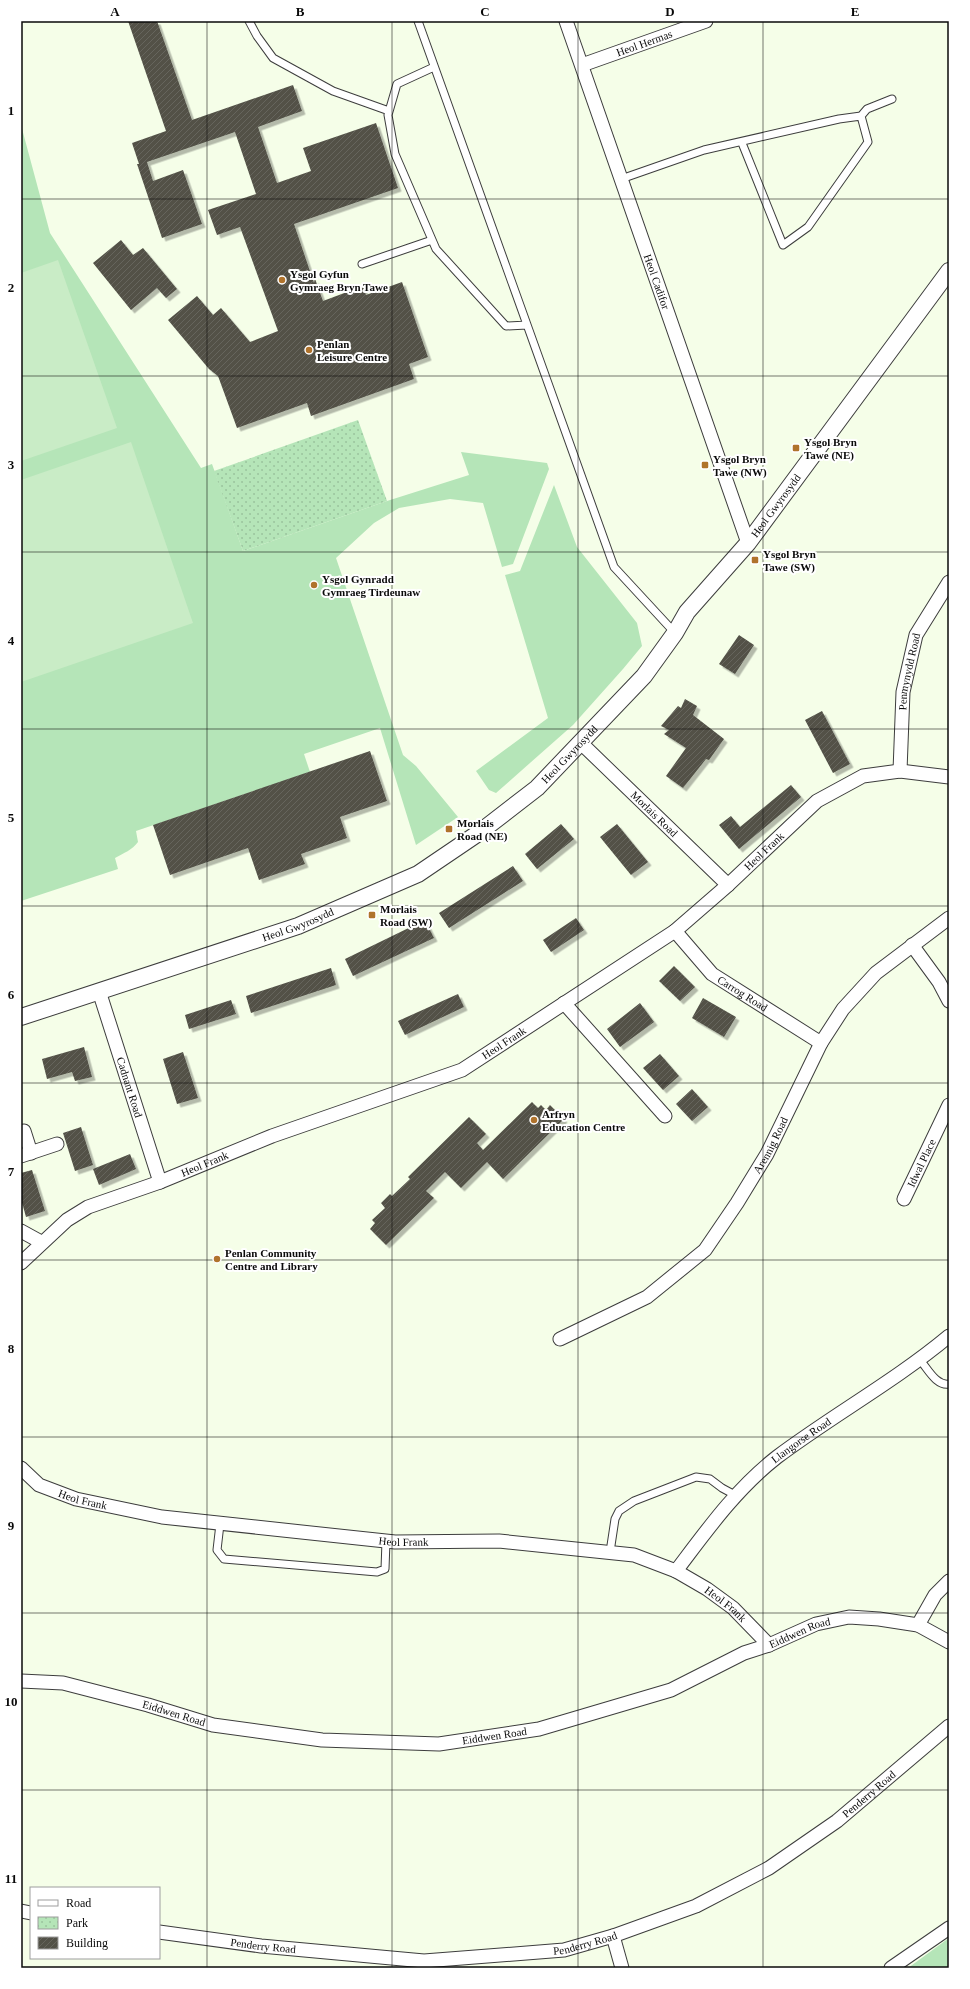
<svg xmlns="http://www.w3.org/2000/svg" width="970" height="1989" viewBox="0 0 970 1989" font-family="'Times New Roman',serif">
  <defs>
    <pattern id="park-dots" width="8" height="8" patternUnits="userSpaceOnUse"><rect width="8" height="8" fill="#b5e5b8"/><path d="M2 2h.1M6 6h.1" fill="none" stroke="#9ac39d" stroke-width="1.8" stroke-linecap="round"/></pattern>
    <pattern id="building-hatch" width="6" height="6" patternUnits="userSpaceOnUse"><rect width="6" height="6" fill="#525147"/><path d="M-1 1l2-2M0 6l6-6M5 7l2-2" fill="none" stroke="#66655d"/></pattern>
    <filter id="shadow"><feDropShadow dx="3.5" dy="3.5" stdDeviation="0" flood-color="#0004"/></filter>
  </defs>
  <rect width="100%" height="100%" fill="#f5fee8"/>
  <!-- grass -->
  <path fill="#b5e5b8" d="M21,125L50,233L201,468L212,464L243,551L387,501L469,475L461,452L547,463L549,469L513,564L502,567L483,503L450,499L399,508L374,523L336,558L403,755L416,766L458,817L416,845L380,728L304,754L310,772L136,831L138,842C132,850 124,853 115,858L118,869L21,901Z
    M554,485L577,547L637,623L642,646L623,669L573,725L496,793L489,790L476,771L548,718L505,575L520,571Z
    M949,1938V1968H908Z"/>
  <!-- park -->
  <path fill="url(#park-dots)" d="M358,420L387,501L243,551L214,471Z"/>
  <!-- pitch -->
  <path fill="#c9ecc6" d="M58,260L117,428L21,461V273Z
    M131,442L193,623L21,682V480Z"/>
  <!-- building -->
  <path fill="url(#building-hatch)" filter="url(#shadow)" d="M128,21H157L192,120L293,85L302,111L258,127L277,183L311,171L303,148L376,123L398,188L294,224L314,283L315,279L323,301L363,286L366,295L402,282L428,357L409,364L414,379L311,416L307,403L237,428L218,376L209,369L168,320L197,296L213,315L221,308L250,342L278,331L240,227L217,235L208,210L256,194L235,132L147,162L153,181L183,170L202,224L162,238L137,164H139L132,143L166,131Z
    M121,240L133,255L143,248L177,289L166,298L157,288L131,310L93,263Z
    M739,635L754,645L735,674L719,664Z
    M685,699L697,706L693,715L724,739L709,760L706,759L683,788L666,776L686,748L664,734L669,730L661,726L678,706L681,708Z
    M822,711L850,764L833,773L805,720Z
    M370,751L387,801L340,817L347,838L301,854L305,864L259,880L248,848L170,875L153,825Z
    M791,785L801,797L739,849L719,825L731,816L740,827Z
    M561,824L574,839L537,869L525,854Z
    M617,824L648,862L631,875L600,837Z
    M513,866L523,881L449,928L439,913Z
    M576,918L584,930L551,952L543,940Z
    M425,920L434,938L353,976L345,959Z
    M674,966L695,987L680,1001L659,981Z
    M331,968L336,985L251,1013L246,996Z
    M458,994L464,1007L405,1035L398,1021Z
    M703,998L736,1017L724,1037L692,1018Z
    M231,1000L236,1014L189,1029L185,1015Z
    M640,1003L654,1022L620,1047L607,1029Z
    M84,1047L92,1077L75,1081L72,1072L47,1079L42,1059Z
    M183,1052L198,1098L177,1104L163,1059Z
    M660,1054L679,1076L663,1090L643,1068Z
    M692,1089L708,1107L692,1121L676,1104Z
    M532,1102L538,1108L541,1105L546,1110L550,1105L564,1119L503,1179L487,1162L461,1188L445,1172L426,1191L434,1198L386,1245L370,1229L375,1223L372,1220L385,1208L381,1203L390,1194L392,1196L410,1179L408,1177L469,1117L486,1134L477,1143L483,1150Z
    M81,1127L93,1165L75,1171L63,1133Z
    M130,1154L136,1169L99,1185L93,1169Z
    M32,1170L45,1211L26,1217L21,1199V1173Z"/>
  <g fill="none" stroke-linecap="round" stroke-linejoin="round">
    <!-- service casing -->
    <g stroke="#3d3d3d" stroke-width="9">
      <path id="service" d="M249,21L257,36L273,58L333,91L389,111
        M418,21L614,567L675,633
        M434,67L397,84L388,115L395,154L436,249L506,326L527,325
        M742,143L783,245L808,227L868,142L861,116
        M621,179L704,150L839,119L861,116L867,109L892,99
        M362,264L432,240
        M920,1360C928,1369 936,1386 949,1384
        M220,1524L217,1550L224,1559L377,1572L385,1569L386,1541
        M610,1552L615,1519L619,1511L634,1501L696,1477L710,1479L722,1488L735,1495"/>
    </g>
    <!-- minor casing -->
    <g stroke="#3d3d3d" stroke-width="15">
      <g id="minor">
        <path id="s1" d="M566,21L748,543"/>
        <path id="s2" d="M582,65L706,21"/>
        <path id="s3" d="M581,743L728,885"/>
        <path id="s4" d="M900,771L903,692L916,635L949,582"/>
        <path id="s5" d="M675,931L712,974L821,1043"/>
        <path d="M912,945L939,982L949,1001"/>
        <path id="s6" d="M99,991L160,1182"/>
        <path d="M564,1003L665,1116"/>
        <path d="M24,1131L31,1153"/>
        <path d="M21,1156L57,1144"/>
        <path id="s7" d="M904,1199L949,1105"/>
        <path d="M21,1231L41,1242"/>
        <path id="s8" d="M21,1263L67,1220L88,1207L160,1182L272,1136L462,1070L675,931L728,885L817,801L863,776L900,771L949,777"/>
        <path id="s9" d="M560,1339L647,1297L705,1250L737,1203L767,1154L821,1043L843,1009L876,973L949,918"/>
        <path id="s10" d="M21,1468L39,1485L76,1499L162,1517L395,1542L499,1541L634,1555L676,1571L707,1589L733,1608L769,1645"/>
        <path id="s11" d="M676,1571C707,1530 736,1489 777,1457C833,1415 895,1381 949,1336"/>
        <path d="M918,1625L935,1595L949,1581"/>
        <path id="s12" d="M21,1681L63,1683L148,1705L213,1725L322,1740L439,1744L539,1729L671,1690L744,1653L769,1645L816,1624L849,1617L879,1619L918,1625L949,1642"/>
        <path d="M21,1911L31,1913"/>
        <path id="s13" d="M159,1932L261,1946L424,1961L564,1950L613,1936L696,1906L769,1868L837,1821L949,1726"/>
        <path d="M613,1936L622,1968"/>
        <path d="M891,1968L949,1928"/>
      </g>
    </g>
    <!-- tertiary casing -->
    <g stroke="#3d3d3d" stroke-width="18">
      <g id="tertiary">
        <path id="s14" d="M21,1017L298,926L418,874L480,832L537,788L644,676L675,633L687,612L748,543L949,271"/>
      </g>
    </g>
    <!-- service -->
    <use href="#service" stroke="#fff" stroke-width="7"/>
    <!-- minor -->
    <use href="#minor" stroke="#fff" stroke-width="13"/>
    <!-- tertiary -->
    <use href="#tertiary" stroke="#fff" stroke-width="16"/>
  </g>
  <!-- grid -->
  <path fill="none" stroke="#0a0a0a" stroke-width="1" stroke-opacity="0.55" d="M207,21V1968M392,21V1968M578,21V1968M763,21V1968M21,199H949M21,376H949M21,552H949M21,729H949M21,906H949M21,1083H949M21,1260H949M21,1437H949M21,1613H949M21,1790H949"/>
  <!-- markers -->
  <g fill="#b0732c" stroke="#fff" stroke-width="1.5">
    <circle cx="282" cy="280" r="4"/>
    <circle cx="309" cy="350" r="4"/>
    <rect x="792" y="444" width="8" height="8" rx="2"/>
    <rect x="701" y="461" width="8" height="8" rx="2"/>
    <rect x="751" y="556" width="8" height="8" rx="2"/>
    <circle cx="314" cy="585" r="4"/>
    <rect x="445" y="825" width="8" height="8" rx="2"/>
    <rect x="368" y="911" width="8" height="8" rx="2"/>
    <circle cx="534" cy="1120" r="4"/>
    <circle cx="217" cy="1259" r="4"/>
  </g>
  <g text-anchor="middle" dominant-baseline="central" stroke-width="4" stroke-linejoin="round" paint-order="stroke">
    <!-- street labels -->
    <g font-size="11" fill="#0a0a0a" stroke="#fff">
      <text stroke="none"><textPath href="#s2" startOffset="66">Heol Hermas</textPath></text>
      <text stroke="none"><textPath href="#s1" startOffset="276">Heol Cadifor</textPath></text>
      <text stroke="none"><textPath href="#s14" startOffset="940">Heol Gwyrosydd</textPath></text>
      <text stroke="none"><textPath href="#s4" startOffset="100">Penmynydd Road</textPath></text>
      <text stroke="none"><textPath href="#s14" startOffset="616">Heol Gwyrosydd</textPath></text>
      <text stroke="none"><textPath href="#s3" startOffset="102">Morlais Road</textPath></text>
      <text stroke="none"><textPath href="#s8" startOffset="860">Heol Frank</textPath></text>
      <text stroke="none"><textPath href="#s14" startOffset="292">Heol Gwyrosydd</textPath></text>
      <text stroke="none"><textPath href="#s5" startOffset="93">Carrog Road</textPath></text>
      <text stroke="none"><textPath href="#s8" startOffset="536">Heol Frank</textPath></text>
      <text stroke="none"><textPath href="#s6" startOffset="101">Cadnant Road</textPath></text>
      <text stroke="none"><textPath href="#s9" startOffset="295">Arennig Road</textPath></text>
      <text stroke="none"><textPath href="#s7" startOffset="40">Idwal Place</textPath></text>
      <text stroke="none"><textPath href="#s8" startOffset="212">Heol Frank</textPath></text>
      <text stroke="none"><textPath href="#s11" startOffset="182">Llangorse Road</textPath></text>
      <text stroke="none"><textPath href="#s10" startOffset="71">Heol Frank</textPath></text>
      <text stroke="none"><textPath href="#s10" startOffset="395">Heol Frank</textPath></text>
      <text stroke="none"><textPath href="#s10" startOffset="731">Heol Frank</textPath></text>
      <text stroke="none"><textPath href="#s12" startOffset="805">Eiddwen Road</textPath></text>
      <text stroke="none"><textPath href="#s12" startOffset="157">Eiddwen Road</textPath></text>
      <text stroke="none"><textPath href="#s12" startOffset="481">Eiddwen Road</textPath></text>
      <text stroke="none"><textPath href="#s13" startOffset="753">Penderry Road</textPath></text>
      <text stroke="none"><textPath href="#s13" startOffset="429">Penderry Road</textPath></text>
      <text stroke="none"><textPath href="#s13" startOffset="105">Penderry Road</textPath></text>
    </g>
    <!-- poi labels -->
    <g font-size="11" font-weight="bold" fill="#0a0a0a" stroke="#fff" text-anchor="start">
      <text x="290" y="274">Ysgol Gyfun<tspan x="290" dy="13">Gymraeg Bryn Tawe</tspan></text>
      <text x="317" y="344">Penlan<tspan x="317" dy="13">Leisure Centre</tspan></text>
      <text x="804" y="442">Ysgol Bryn<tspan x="804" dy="13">Tawe (NE)</tspan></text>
      <text x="713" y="459">Ysgol Bryn<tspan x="713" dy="13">Tawe (NW)</tspan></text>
      <text x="763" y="554">Ysgol Bryn<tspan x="763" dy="13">Tawe (SW)</tspan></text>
      <text x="322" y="579">Ysgol Gynradd<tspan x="322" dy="13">Gymraeg Tirdeunaw</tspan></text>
      <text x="457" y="823">Morlais<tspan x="457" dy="13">Road (NE)</tspan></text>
      <text x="380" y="909">Morlais<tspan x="380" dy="13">Road (SW)</tspan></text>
      <text x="542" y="1114">Arfryn<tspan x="542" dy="13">Education Centre</tspan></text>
      <text x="225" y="1253">Penlan Community<tspan x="225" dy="13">Centre and Library</tspan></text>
    </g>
  </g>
  <!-- border -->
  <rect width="970" height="1989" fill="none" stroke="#ffffff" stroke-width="44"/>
  <!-- legend -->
  <rect x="30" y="1887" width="130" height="72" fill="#ffffff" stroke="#9d9d9d"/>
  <rect x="38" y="1900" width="20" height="6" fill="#ffffff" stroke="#9d9d9d"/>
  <text x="66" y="1907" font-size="12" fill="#0a0a0a">Road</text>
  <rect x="38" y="1917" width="20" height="12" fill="url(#park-dots)" stroke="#9d9d9d"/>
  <text x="66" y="1927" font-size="12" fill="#0a0a0a">Park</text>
  <rect x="38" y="1937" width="20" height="12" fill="url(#building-hatch)" stroke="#9d9d9d"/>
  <text x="66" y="1947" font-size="12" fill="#0a0a0a">Building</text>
  <rect x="22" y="22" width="926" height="1945" fill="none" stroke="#0a0a0a" stroke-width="1.5"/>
  <g font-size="13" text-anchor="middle" font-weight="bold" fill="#0a0a0a">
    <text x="115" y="16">A</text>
    <text x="300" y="16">B</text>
    <text x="485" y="16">C</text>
    <text x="670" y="16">D</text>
    <text x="855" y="16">E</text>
    <text x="11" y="115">1</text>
    <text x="11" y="292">2</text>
    <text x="11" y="469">3</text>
    <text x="11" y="645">4</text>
    <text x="11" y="822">5</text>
    <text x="11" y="999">6</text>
    <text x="11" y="1176">7</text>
    <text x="11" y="1353">8</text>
    <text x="11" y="1530">9</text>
    <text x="11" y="1706">10</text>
    <text x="11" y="1883">11</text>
  </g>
</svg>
